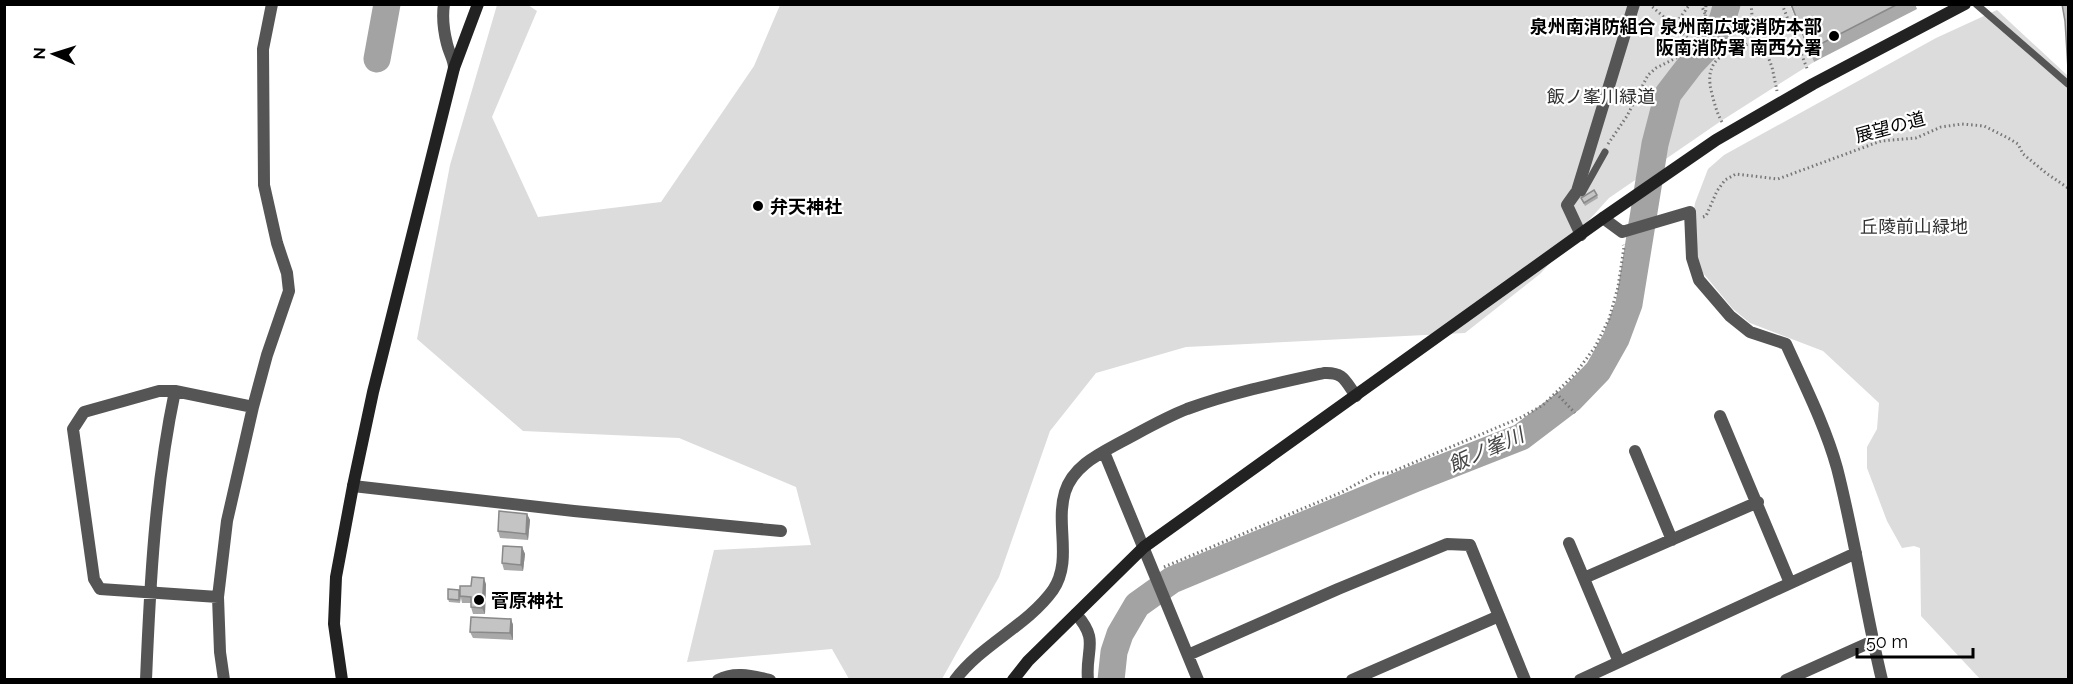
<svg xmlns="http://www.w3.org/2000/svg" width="2073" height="684" viewBox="0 0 2073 684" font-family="Raleway,'Noto Sans JP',sans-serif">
  <rect width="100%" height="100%" fill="#fff"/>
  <!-- green -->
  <path fill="#dcdcdc" d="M497,5H528L537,11L492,117L538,217L661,202L754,66L780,5H1790L1814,62L1721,121L1609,198L1540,274L1465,333L1186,347L1096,373L1050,431L999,577L942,679H849L832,649L687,662L714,550L811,545L796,487L679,438L523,431L417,339L450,165Z
    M1997,10L2068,76V679H1980L1921,616L1920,548L1914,546L1902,548L1887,521L1867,468V447L1877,429L1879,403L1823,351L1750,323L1733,309L1703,273L1698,258L1693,216L1695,203L1708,169L1724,155L1936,38Z"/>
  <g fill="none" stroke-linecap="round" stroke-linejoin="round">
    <!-- river -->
    <path stroke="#a3a3a3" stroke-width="27" d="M377,59L387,4
      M1111,680L1114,652L1120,634L1137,605L1172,580L1414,479L1521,437L1571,399L1598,371L1616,339L1629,304L1655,144L1668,94L1691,64L1708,46L1721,24L1727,4"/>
    <!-- path -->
    <path stroke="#777" stroke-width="3" stroke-dasharray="1.5 3" stroke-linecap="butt" d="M1649,4L1689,39
      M1701,4L1705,14
      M1751,4L1752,15L1772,67L1777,91
      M1782,4L1808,71
      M1674,26L1690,4
      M1722,122C1716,111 1714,102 1711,90C1703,54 1734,49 1761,40
      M1608,144L1627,116L1648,75L1656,68L1682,55L1694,44L1705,23L1706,4
      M1703,217L1706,216L1717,191L1725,180L1736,174L1778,179L1881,141L1916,138L1941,127L1962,124L1984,126L2008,138L2018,144L2023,154L2046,173L2068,188
      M1556,393L1575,413
      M1164,567L1342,492L1377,473H1389L1522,417L1543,405L1575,374L1595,347L1609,319L1618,287L1624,247L1623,245"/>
    <!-- lane -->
    <path stroke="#555" stroke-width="7" d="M1976,4L2068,84
      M1579,192L1582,193L1605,152"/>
    <!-- street -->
    <path stroke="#555" stroke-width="12" d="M444,4C442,17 444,32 447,44C449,53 454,59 454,68
      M1603,218L1622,232L1690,212L1692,258L1699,280L1730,316L1750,332L1786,344C1804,384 1825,425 1837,468C1855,538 1865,610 1882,680
      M1581,235L1567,205L1577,191L1634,4
      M1720,416L1790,583
      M1635,451L1672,540
      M1104,452L1198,680
      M353,486L574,511L781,531
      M1569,543L1619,662
      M1584,578L1758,502
      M218,597L100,589L94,579L73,429L84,412L159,391H175L253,407
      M1076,614C1100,641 1085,649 1088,680
      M1188,655L1338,589L1447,544L1470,545L1525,680
      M146,680C150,583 155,486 175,391
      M224,680L220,652L218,597L227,521L253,407L267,355L289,291L287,273L277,243L264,185L263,49L272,4
      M718,680C735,671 752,676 770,680
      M955,680C982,644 1027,626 1053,590C1073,560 1055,525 1065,492C1073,466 1099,454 1121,442C1142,431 1164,418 1187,409C1231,393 1278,383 1324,373C1344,372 1345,381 1356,396
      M1352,680L1499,616
      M1580,680L1856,553
      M1786,680L1873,641"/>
    <!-- secondary -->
    <path stroke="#222" stroke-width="12" d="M342,680L334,624L336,577L353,486L373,392L454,68L478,4
      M1013,680L1028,661L1144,547L1603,218L1716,140L1813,84L1965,4"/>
  </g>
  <!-- wall -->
  <path fill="#a9a9a9" d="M1790,4H1915L1917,9L1814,62Z
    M1597,195L1598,198L1585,206L1581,198Z
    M527,514L530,520L528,540L500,538L498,531Z
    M522,547L525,554L523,571L504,570L502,563Z
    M486,584L485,614H473L471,607V603H462L461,598L460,603L449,602L448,599L459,590L471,586Z
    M511,619L513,625V640L473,638L470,632Z"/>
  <!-- shaded-wall -->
  <path fill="#898989" d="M527,514L530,520L528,540L526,534Z
    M522,547L525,554L523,571L521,565Z
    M484,578L486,584L485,614L482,608Z
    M511,619L513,625V640L510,633Z"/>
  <!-- building -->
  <path fill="#c4c4c4" stroke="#898989" stroke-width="1.5" d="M1791,4H1898L1809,50Z
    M2062,4H2068V69L2065,21Z
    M1594,190L1597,195L1584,203L1581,198Z
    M499,511L527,514L526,534L498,531Z
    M503,546L522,547L521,565L502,563Z
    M472,577L484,578L482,608L471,607V597L460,596V586H471Z
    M448,589L459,590V600L448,599Z
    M471,617L511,619L510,633L470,632Z"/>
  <!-- markers -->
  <g fill="#000" stroke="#fff" stroke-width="2">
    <circle cx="1834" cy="36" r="6"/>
    <circle cx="758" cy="206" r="6"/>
    <circle cx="479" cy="600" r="6"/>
  </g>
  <g text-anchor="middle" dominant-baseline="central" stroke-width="4.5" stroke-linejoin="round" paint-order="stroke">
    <!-- poi labels -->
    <g font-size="18" font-weight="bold" fill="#000" stroke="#fff" text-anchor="start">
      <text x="1822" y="26" text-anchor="end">泉州南消防組合 泉州南広域消防本部<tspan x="1822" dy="21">阪南消防署 南西分署</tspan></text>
      <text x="770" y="206">弁天神社</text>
      <text x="491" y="600">菅原神社</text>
    </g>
    <!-- park labels -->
    <g font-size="18" fill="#333" stroke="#fff">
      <text x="1601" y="96">飯ノ峯川緑道</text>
      <text x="1914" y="226">丘陵前山緑地</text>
    </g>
    <!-- street labels -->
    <g font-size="18" fill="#000" stroke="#fff">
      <text transform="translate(1890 127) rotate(-15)">展望の道</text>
    </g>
    <!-- water labels -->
    <g font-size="20" font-style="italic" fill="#444" stroke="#fff">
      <text transform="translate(1486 450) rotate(-24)">飯ノ峯川</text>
    </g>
  </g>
  <!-- border -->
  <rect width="2073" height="684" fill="none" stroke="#000000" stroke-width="12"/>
  <!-- north arrow -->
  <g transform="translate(54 54) rotate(273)" stroke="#ffffff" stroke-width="4.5" paint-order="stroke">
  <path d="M0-4.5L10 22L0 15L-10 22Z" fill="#000000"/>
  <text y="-9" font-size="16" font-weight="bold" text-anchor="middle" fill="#000000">N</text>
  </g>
  <!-- scale -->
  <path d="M1857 648v9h116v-9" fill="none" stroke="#000000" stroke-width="3"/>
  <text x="1866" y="648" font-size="18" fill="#000000" stroke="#ffffff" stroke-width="4.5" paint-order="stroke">50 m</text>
</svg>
